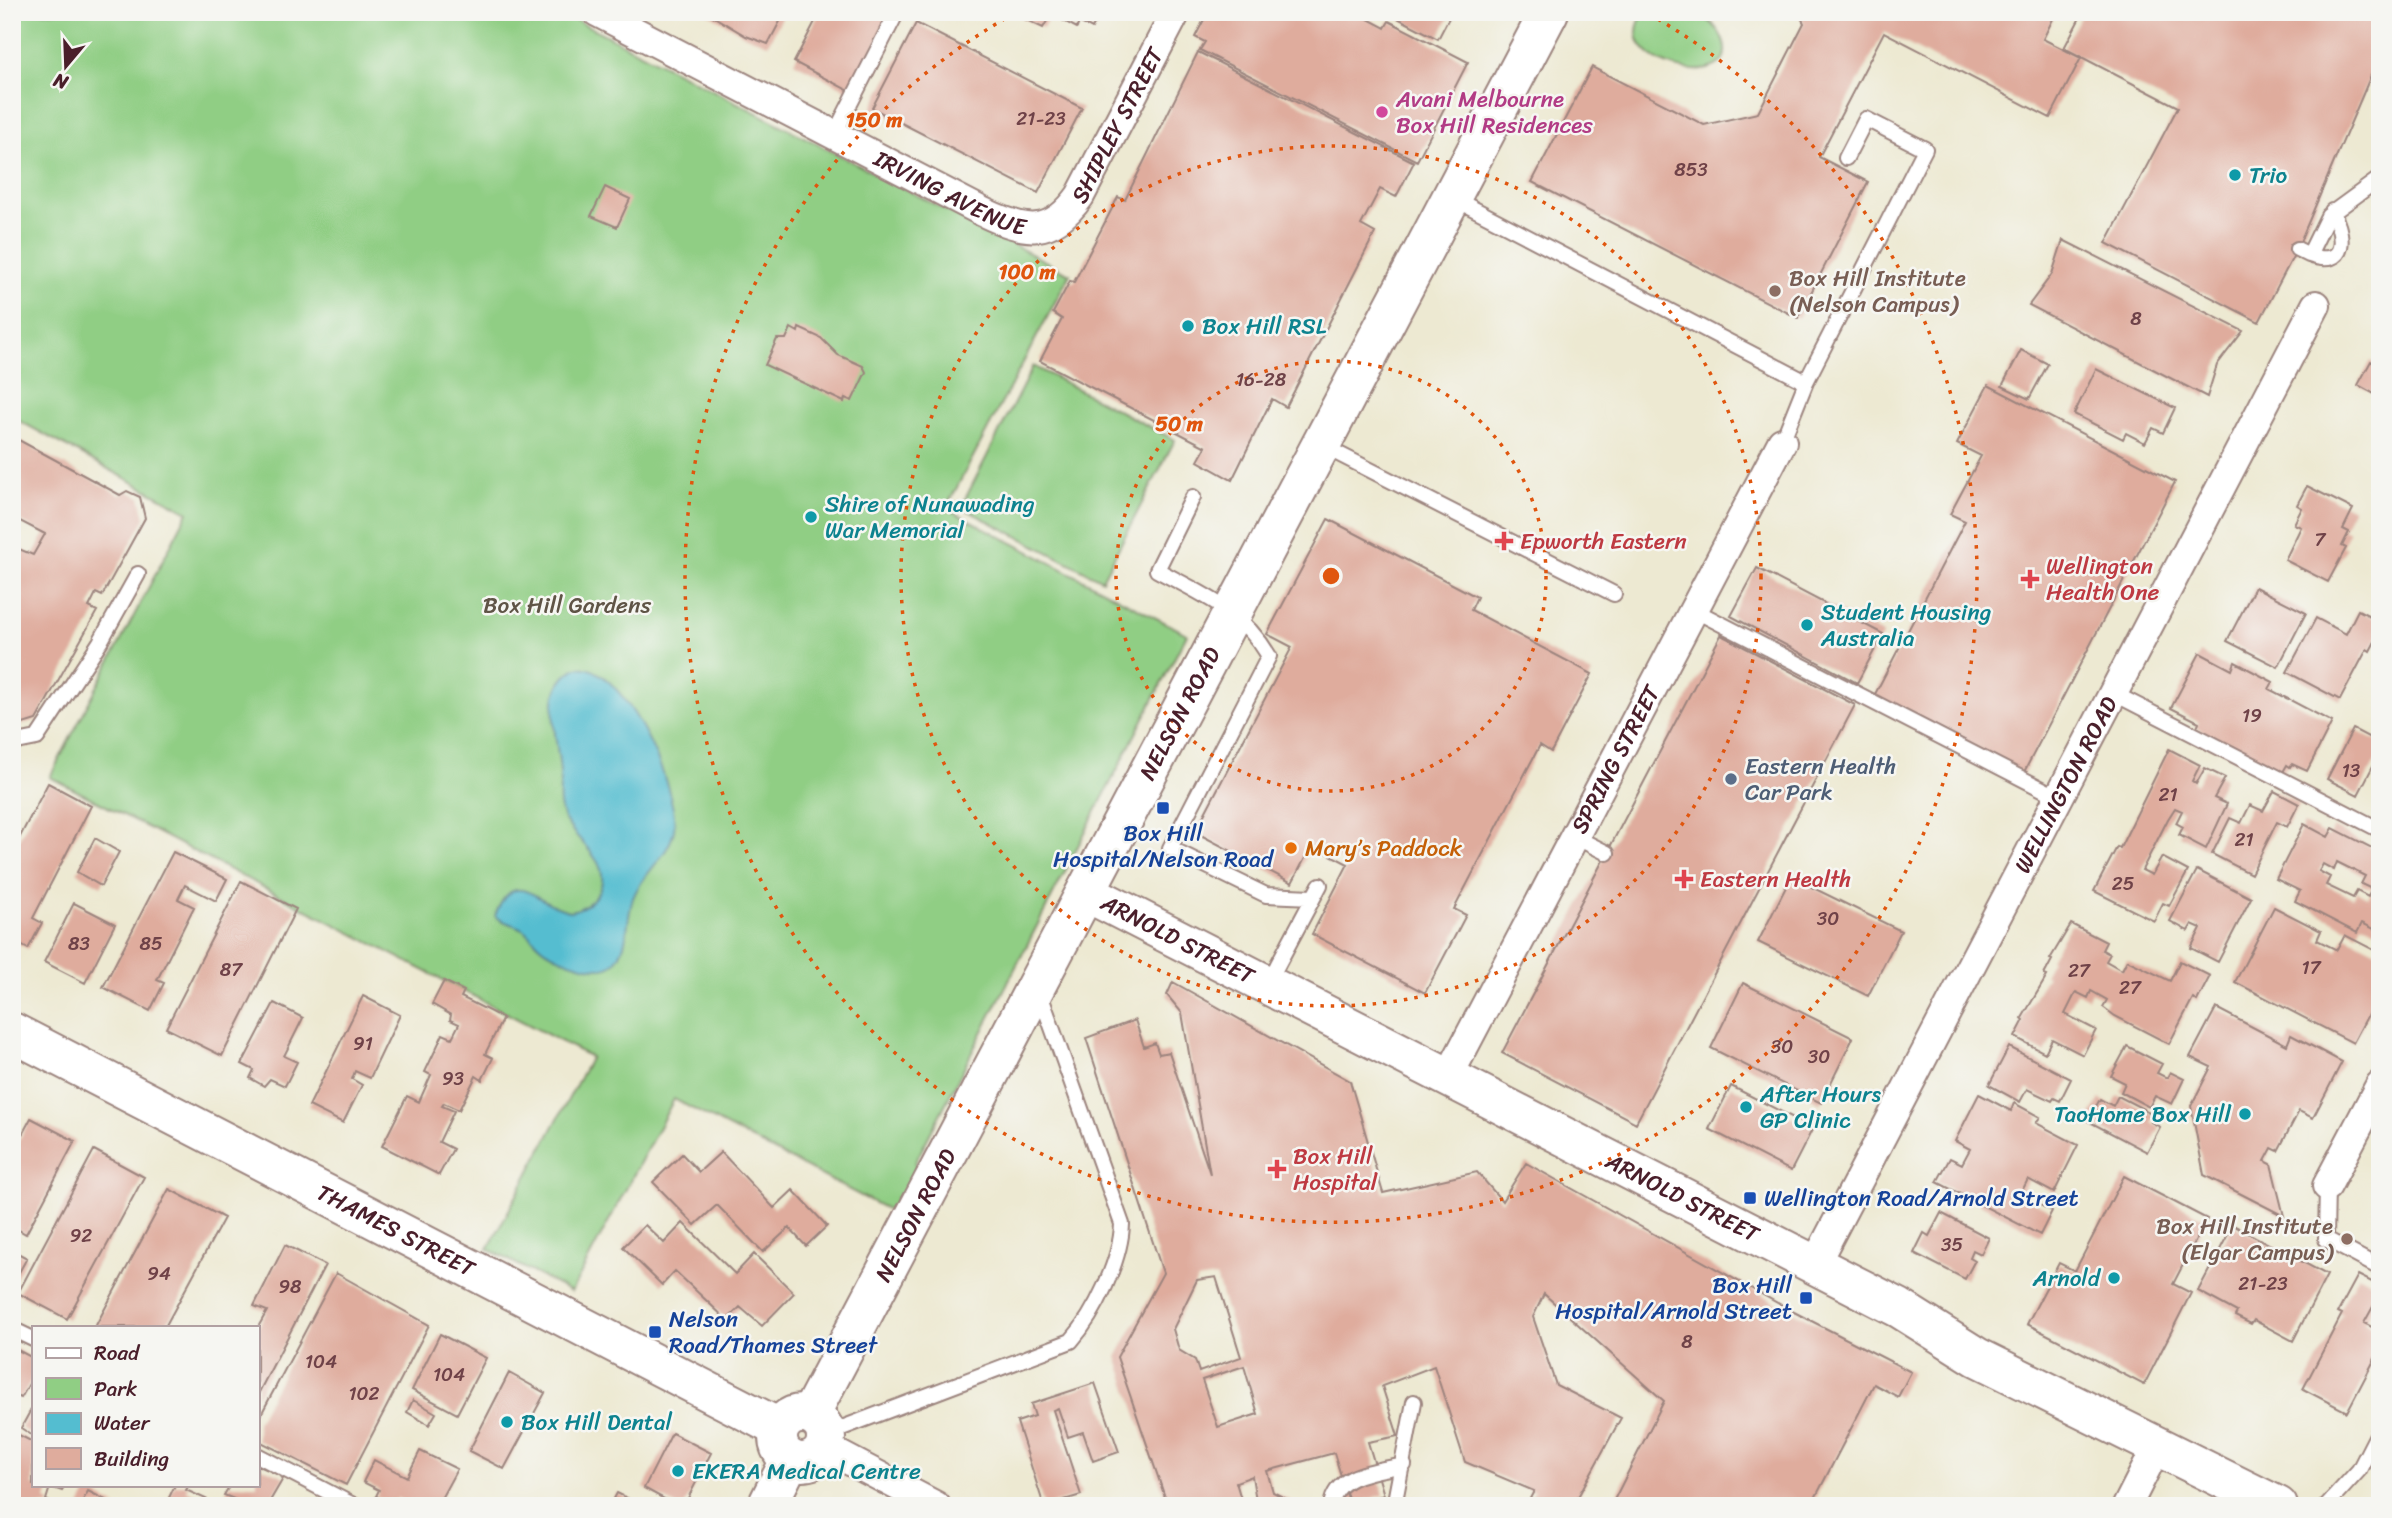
<svg xmlns="http://www.w3.org/2000/svg" width="2392" height="1518" viewBox="0 0 2392 1518" font-family="Sriracha,sans-serif">
  <rect width="100%" height="100%" fill="#f6f6f2"/>
  <filter id="ink" filterUnits="userSpaceOnUse"><feTurbulence type="fractalNoise" baseFrequency=".0143" numOctaves="2"/><feDisplacementMap in="SourceGraphic" scale="14" xChannelSelector="R" yChannelSelector="G"/><feConvolveMatrix kernelMatrix="1 2 1 2 8 2 1 2 1" color-interpolation-filters="sRGB"/></filter>
  <filter id="wash" filterUnits="userSpaceOnUse"><feTurbulence type="fractalNoise" baseFrequency=".00686" numOctaves="4" result="noise"/><feDisplacementMap in="SourceGraphic" scale="28" xChannelSelector="R" yChannelSelector="G"/><feGaussianBlur stdDeviation="1.57" result="paint"/><feColorMatrix in="noise" values="0 0 0 0 0 0 0 0 0 0 0 0 0 0 0 0 0 1.4 0 .05"/><feComposite in="paint" operator="in"/></filter>
  <g filter="url(#wash)">
    <rect width="100%" height="100%" fill="#ede9d2"/>
    <!-- green -->
    <path fill="#90ce84" stroke="#6d7658" stroke-width="2" d="M12,12H561L1070,274L946,508L1187,634L915,1163L922,1178L912,1197L897,1198L890,1211L674,1099L571,1292L488,1249L591,1057L50,777L188,512L12,417Z
      M1645,12C1673,12 1706,5 1721,36C1751,97 1602,68 1645,12Z
      M1033,366L1175,440L1102,580L961,507Z"/>
    <!-- water -->
    <path fill="#54bdd0" stroke="#4f6e7e" stroke-width="2" d="M576,668C621,658 680,792 674,830C669,857 642,873 633,898C626,918 630,947 613,964C599,976 555,958 543,948C536,943 531,935 524,930C515,924 503,923 495,916C515,863 537,906 570,911C581,909 591,904 597,894C617,863 574,842 563,816C557,801 561,789 560,773C559,741 538,689 576,668Z"/>
    <g id="blocks">
      <!-- building -->
      <path fill="#dfac9d" fill-rule="evenodd" d="M706,12H785L768,44L746,36Z
        M820,12H892L851,92L794,62Z
        M1010,12H1101L1092,29L1079,22L1077,28L1051,14L1043,28Z
        M1208,12H1355L1385,28L1389,21L1468,62L1417,161L1200,50L1205,42L1195,37Z
        M1386,12H1452L1438,39Z
        M1798,12H2051L2049,17L2053,19L2043,39L2081,58L2050,118L1884,32L1819,157L1868,182L1798,318L1532,182L1592,67L1704,125L1758,113L1804,23Z
        M2083,12H2380V54L2297,249L2259,322L2106,243L2178,107L2064,48Z
        M916,23L1082,108L1038,193L872,108Z
        M1198,52L1414,162L1396,197L1380,189L1361,225L1375,233L1286,407L1272,399L1232,480L1198,461L1206,447L1040,361L1062,319L1053,313L1070,281L1074,282L1118,197L1125,200Z
        M605,187L630,199L617,227L591,216Z
        M2063,240L2243,331L2217,365L2207,397L2029,305L2052,274Z
        M791,328L798,332L799,328L821,338L838,355L863,366L866,372L852,401L845,398L844,402L765,365L777,339H786Z
        M2021,350L2048,364L2029,399L2002,386Z
        M2371,361L2380,366V397L2358,385Z
        M2096,369L2175,408L2163,433L2153,428L2145,443L2126,433L2123,439L2074,414Z
        M1988,385L2175,482L2023,774L1874,696L1965,521L1950,514L1981,456L1957,444Z
        M15,438L120,495L127,491L140,497L145,518L102,596L96,593L89,607L97,611L36,720L20,725L12,721V546L33,555L45,534L12,517Z
        M2307,486L2353,509L2343,529L2349,532L2342,546L2346,548L2328,582L2285,560L2301,527L2294,524L2302,508L2297,505Z
        M1328,519L1477,597L1471,610L1592,674L1551,752L1540,745L1454,909L1466,915L1425,993L1312,934L1348,864L1312,845L1292,883L1195,832L1292,647L1267,634Z
        M1757,568L1883,634L1857,683L1731,616Z
        M2255,587L2306,613L2278,667L2227,641Z
        M2358,610L2380,621V632L2370,651L2367,649L2340,700L2287,672L2316,618L2346,634Z
        M1721,635L1855,705L1636,1123L1502,1053Z
        M2200,653L2232,670L2235,662L2273,682L2269,689L2332,722L2307,771L2292,764L2290,767L2287,765L2283,772L2268,764L2267,766L2212,738L2197,727L2199,722L2171,708Z
        M2353,729L2380,743V762L2376,760L2358,795L2327,779Z
        M2169,749L2200,765L2192,781L2196,784L2205,768L2225,778L2214,798L2227,804L2206,849L2179,835L2183,827L2176,823L2182,811L2175,808L2168,819L2142,870L2152,875L2162,857L2188,871L2169,906L2163,903L2154,921L2094,891L2117,847L2120,848Z
        M48,783L91,806L33,918L42,923L28,949L12,940V852Z
        M2274,791L2299,804L2287,827L2277,822L2251,874L2212,854L2230,818L2241,823L2250,805L2263,811Z
        M2304,824L2328,837L2333,828L2380,852V932L2362,923L2357,933L2295,901L2300,891L2276,879ZM2337,862L2365,876L2361,884L2372,889L2368,897L2357,891L2353,898L2326,885L2330,877L2319,871L2323,864L2334,870Z
        M95,838L119,852L101,886L77,872Z
        M173,852L227,879L216,901L185,885L178,899L194,907L157,980L164,983L150,1011L103,987Z
        M2197,870L2251,898L2218,962L2191,948L2201,928L2192,924L2188,931L2170,921Z
        M1791,877L1901,931L1868,996L1758,942Z
        M241,881L296,909L222,1056L166,1028Z
        M74,903L115,924L85,983L44,962Z
        M2274,907L2321,931L2317,940L2337,950L2345,935L2380,953V992L2353,1043L2235,982Z
        M2071,924L2106,942L2102,950L2110,954L2106,961L2122,970L2127,960L2170,981L2180,961L2210,976L2197,1001L2193,998L2169,1044L2115,1016L2103,1007L2107,1000L2091,991L2088,998L2076,992L2065,1014L2096,1030L2083,1055L2052,1039L2045,1053L2015,1037L2024,1020L2022,1018L2047,976L2044,975L2052,960L2050,959Z
        M444,981L464,991L461,997L503,1018L485,1054L493,1058L482,1080L476,1076L459,1110L444,1103L442,1106L454,1111L439,1142L453,1149L439,1175L382,1146L407,1096L419,1102L431,1075L425,1072L443,1034L452,1038L459,1024L450,1020L451,1015L432,1004Z
        M1173,982L1350,1081L1383,1193L1477,1172L1502,1201L1526,1163L1792,1311L1911,1372L1898,1397L1874,1384L1811,1506H1611L1664,1401L1544,1294L1533,1317L1556,1385L1621,1418L1573,1506H1526L1534,1491L1465,1462L1434,1366L1382,1386L1398,1436L1368,1442L1384,1495L1350,1505L1334,1453L1267,1471L1273,1492L1300,1506H1257L1252,1476L1236,1482L1243,1506H1168L1117,1357L1163,1273L1086,1038L1135,1020L1144,1047L1155,1043L1159,1054L1169,1052L1210,1174L1182,1013L1167,995ZM1216,1277L1241,1357L1199,1372L1195,1360L1179,1350L1173,1329L1197,1280ZM1244,1366L1258,1414L1218,1427L1202,1380Z
        M1743,983L1853,1038L1821,1103L1711,1048Z
        M363,996L400,1015L370,1078L355,1071L352,1079L362,1085L343,1123L309,1106Z
        M274,1003L303,1018L284,1056L297,1062L285,1086L270,1079L264,1086L250,1078L254,1070L242,1064Z
        M2216,1008L2287,1045L2291,1035L2342,1062L2313,1118L2299,1111L2278,1151L2272,1148L2265,1161L2271,1164L2284,1216L2204,1175L2191,1106L2211,1067L2190,1057Z
        M2127,1046L2162,1064L2157,1073L2167,1078L2170,1072L2184,1079L2172,1104L2155,1096L2149,1107L2121,1092L2125,1083L2111,1076Z
        M2009,1047L2071,1079L2060,1101L2054,1098L2052,1101L2027,1089L2020,1102L1989,1085Z
        M1731,1086L1813,1128L1791,1171L1709,1129Z
        M1979,1094L2011,1111L2014,1103L2040,1117L2036,1123L2078,1145L2054,1193L2028,1179L2020,1195L2052,1211L2040,1235L1937,1182L1950,1158L1962,1164L1970,1149L1955,1141Z
        M2118,1096L2155,1115L2151,1122L2160,1127L2147,1152L2088,1121L2100,1099L2113,1106Z
        M31,1118L75,1141L26,1234L12,1226V1153Z
        M94,1150L144,1177L67,1319L18,1293Z
        M721,1152L774,1208L793,1190L827,1226L806,1246L789,1228L763,1252L717,1205L695,1225L653,1182L682,1154L699,1172Z
        M2124,1176L2207,1219L2173,1284L2191,1293L2144,1385L2027,1324L2059,1263L2075,1271Z
        M169,1189L224,1218L165,1327H95Z
        M1941,1213L1989,1238L1981,1254L1973,1250L1970,1257L1975,1260L1965,1279L1914,1253L1924,1233L1929,1236Z
        M683,1223L735,1274L754,1254L794,1293L762,1326L740,1307L727,1320L675,1271L662,1285L623,1247L645,1225L664,1243Z
        M2233,1225L2327,1275L2293,1341L2254,1320L2251,1324L2235,1316L2237,1312L2198,1291Z
        M285,1245L325,1265L257,1396V1329L267,1311L254,1306Z
        M12,1250L27,1258L12,1285Z
        M336,1273L429,1325L346,1485L257,1440V1422Z
        M2358,1275L2380,1286V1294L2364,1323L2380,1331V1349L2347,1412L2303,1389L2342,1314L2338,1312Z
        M440,1334L486,1358L457,1414L412,1390Z
        M12,1347L33,1358V1377L21,1398L12,1394Z
        M509,1373L545,1393L504,1469L469,1451Z
        M1095,1383L1119,1452L1093,1461L1083,1432L1068,1437L1058,1408L1053,1410L1081,1495L1044,1506L1017,1422L1035,1416L1031,1404Z
        M413,1400L436,1413L429,1425L407,1412Z
        M33,1406V1436L21,1428Z
        M672,1433L711,1453L684,1506H677L644,1488Z
        M17,1434L33,1442V1485H64L62,1491L50,1487L46,1500L50,1502L49,1506H12V1450Z
        M420,1451L457,1469L437,1506L420,1503L412,1506L397,1498L393,1505L376,1496L379,1490L363,1482L374,1460L407,1477Z
        M257,1465L284,1477L267,1506H241L242,1502L224,1495L230,1485H257Z
        M175,1485H189L186,1490L208,1500L205,1506H165Z
        M88,1491L117,1506H80Z
        M617,1493L643,1506H610Z"/>
    </g>
  </g>
  <g filter="url(#ink)">
    <use href="#blocks" fill-opacity="0" stroke="#9c847e" stroke-width="2"/>
    <g fill="none" stroke-linecap="round" stroke-linejoin="round">
      <!-- lane casing -->
      <g stroke="#9c847e" stroke-width="18">
        <path id="lane" d="M834,135L897,12
          M1453,198L1806,382
          M2297,249L2309,255L2328,216L2380,178
          M2309,255C2349,269 2344,235 2332,211
          M1782,442L1806,382L1925,149L1866,119L1846,158
          M1323,446L1614,594
          M1193,497L1157,570C1202,594 1242,610 1269,656L1170,848L1266,895L1312,897
          M1694,610L2058,797
          M2113,693L2380,830
          M12,743L37,738L100,642L138,574
          M1575,837L1607,853
          M1268,983L1320,885
          M2327,1186L2326,1239L2380,1268
          M12,1329L33,1339
          M826,1434L1071,1341C1095,1314 1121,1260 1122,1224L1039,991
          M257,1455L355,1506
          M1331,1506C1335,1473 1377,1471 1404,1465
          M1394,1506L1414,1402
          M2326,1506L2359,1470L2380,1429"/>
      </g>
      <!-- street casing -->
      <g stroke="#9c847e" stroke-width="32">
        <g id="street">
          <path id="s1" d="M597,12L983,212C1025,232 1050,238 1080,196L1176,12"/>
          <path id="s2" d="M1448,1077L1782,442"/>
          <path d="M2327,1186L2380,1085"/>
          <path id="s3" d="M1815,1264L2316,305"/>
          <path d="M824,1447L936,1506"/>
          <path d="M2127,1506L2157,1447"/>
        </g>
      </g>
      <!-- secondary casing -->
      <g stroke="#9c847e" stroke-width="42">
        <g id="secondary">
          <path id="s4" d="M1086,892L1899,1308L1977,1357L2278,1506"/>
          <path id="s5" d="M12,1032L779,1428"/>
          <circle cx="802" cy="1438" r="24"/>
          <path id="s6" d="M810,1415L1549,12"/>
          <path d="M767,1506L790,1460"/>
        </g>
      </g>
      <!-- lane -->
      <use href="#lane" stroke="#fff" stroke-width="14"/>
      <!-- street -->
      <use href="#street" stroke="#fff" stroke-width="28"/>
      <!-- secondary -->
      <use href="#secondary" stroke="#fff" stroke-width="38"/>
    </g>
  </g>
  <!-- distance rings -->
  <g fill="none" stroke="#e0560e" stroke-width="3.5" stroke-dasharray="3.5 7">
    <circle cx="1331" cy="576" r="215"/>
    <circle cx="1331" cy="576" r="430"/>
    <path d="M1649 14A646 646 0 1 1 1013 14"/>
  </g>
  <!-- markers -->
  <circle fill="#d1479c" stroke="#f6f6f2" stroke-width="2.5" cx="1382" cy="112" r="7"/>
  <g fill="#0f9aa8" stroke="#f6f6f2" stroke-width="2.5">
    <circle cx="2235" cy="175" r="7"/>
    <circle cx="1188" cy="326" r="7"/>
    <circle cx="811" cy="517" r="7"/>
    <circle cx="1807" cy="625" r="7"/>
    <circle cx="1746" cy="1107" r="7"/>
    <circle cx="2245" cy="1114" r="7"/>
    <circle cx="2114" cy="1278" r="7"/>
    <circle cx="507" cy="1422" r="7"/>
    <circle cx="678" cy="1471" r="7"/>
  </g>
  <g fill="#8d6e63" stroke="#f6f6f2" stroke-width="2.5">
    <circle cx="1775" cy="291" r="7"/>
    <circle cx="2347" cy="1239" r="7"/>
  </g>
  <g fill="#e0444e" stroke="#f6f6f2" stroke-width="2.5">
    <path d="M1500.5 530.5h7v7h7v7h-7v7h-7v-7h-7v-7h7z"/>
    <path d="M2026.5 568.5h7v7h7v7h-7v7h-7v-7h-7v-7h7z"/>
    <path d="M1680.5 868.5h7v7h7v7h-7v7h-7v-7h-7v-7h7z"/>
    <path d="M1273.5 1158.5h7v7h7v7h-7v7h-7v-7h-7v-7h7z"/>
  </g>
  <circle fill="#5c6f8a" stroke="#f6f6f2" stroke-width="2.5" cx="1731" cy="779" r="7"/>
  <g fill="#1a4fb4" stroke="#f6f6f2" stroke-width="2.5">
    <rect x="1156" y="801" width="14" height="14" rx="3.5"/>
    <rect x="1743" y="1191" width="14" height="14" rx="3.5"/>
    <rect x="1799" y="1291" width="14" height="14" rx="3.5"/>
    <rect x="648" y="1325" width="14" height="14" rx="3.5"/>
  </g>
  <circle fill="#e8710a" stroke="#f6f6f2" stroke-width="2.5" cx="1291" cy="848" r="7"/>
  <g text-anchor="middle" dominant-baseline="central" stroke-width="5" stroke-linejoin="round" paint-order="stroke">
    <!-- number labels -->
    <g font-size="19" fill="#6f4248">
      <text x="1041" y="118">21-23</text>
      <text x="1691" y="169">853</text>
      <text x="2136" y="318">8</text>
      <text x="1261" y="379">16-28</text>
      <text x="2320" y="539">7</text>
      <text x="2252" y="715">19</text>
      <text x="2351" y="770">13</text>
      <text x="2168" y="794">21</text>
      <text x="2244" y="839">21</text>
      <text x="2123" y="883">25</text>
      <text x="1828" y="918">30</text>
      <text x="79" y="943">83</text>
      <text x="151" y="943">85</text>
      <text x="2311" y="967">17</text>
      <text x="231" y="969">87</text>
      <text x="2079" y="970">27</text>
      <text x="2130" y="987">27</text>
      <text x="363" y="1043">91</text>
      <text x="1782" y="1046">30</text>
      <text x="1819" y="1056">30</text>
      <text x="453" y="1078">93</text>
      <text x="81" y="1235">92</text>
      <text x="1952" y="1244">35</text>
      <text x="159" y="1273">94</text>
      <text x="2263" y="1283">21-23</text>
      <text x="290" y="1286">98</text>
      <text x="1687" y="1341">8</text>
      <text x="321" y="1361">104</text>
      <text x="449" y="1374">104</text>
      <text x="364" y="1393">102</text>
    </g>
    <!-- hotel labels -->
    <g font-size="23" fill="#b23c85" stroke="#f6f6f2" text-anchor="start">
      <text x="1396" y="99">Avani Melbourne<tspan x="1396" dy="26">Box Hill Residences</tspan></text>
    </g>
    <!-- street labels -->
    <g font-size="23" fill="#4a1f2b" stroke="#f6f6f2">
      <text stroke="none"><textPath href="#s1" startOffset="626">SHIPLEY STREET</textPath></text>
      <text stroke="none"><textPath href="#s1" startOffset="397">IRVING AVENUE</textPath></text>
      <text stroke="none"><textPath href="#s6" startOffset="793">NELSON ROAD</textPath></text>
      <text stroke="none"><textPath href="#s2" startOffset="359">SPRING STREET</textPath></text>
      <text stroke="none"><textPath href="#s3" startOffset="541">WELLINGTON ROAD</textPath></text>
      <text stroke="none"><textPath href="#s4" startOffset="103">ARNOLD STREET</textPath></text>
      <text stroke="none"><textPath href="#s4" startOffset="670">ARNOLD STREET</textPath></text>
      <text stroke="none"><textPath href="#s6" startOffset="226">NELSON ROAD</textPath></text>
      <text stroke="none"><textPath href="#s5" startOffset="432">THAMES STREET</textPath></text>
    </g>
    <!-- culture labels -->
    <g font-size="23" fill="#0d838f" stroke="#f6f6f2" text-anchor="start">
      <text x="2249" y="175">Trio</text>
      <text x="1202" y="326">Box Hill RSL</text>
      <text x="825" y="504">Shire of Nunawading<tspan x="825" dy="26">War Memorial</tspan></text>
      <text x="1821" y="612">Student Housing<tspan x="1821" dy="26">Australia</tspan></text>
      <text x="1760" y="1094">After Hours<tspan x="1760" dy="26">GP Clinic</tspan></text>
      <text x="2231" y="1114" text-anchor="end">TaoHome Box Hill</text>
      <text x="2100" y="1278" text-anchor="end">Arnold</text>
      <text x="521" y="1422">Box Hill Dental</text>
      <text x="692" y="1471">EKERA Medical Centre</text>
    </g>
    <!-- education labels -->
    <g font-size="23" fill="#785e54" stroke="#f6f6f2" text-anchor="start">
      <text x="1789" y="278">Box Hill Institute<tspan x="1789" dy="26">(Nelson Campus)</tspan></text>
      <text x="2333" y="1226" text-anchor="end">Box Hill Institute<tspan x="2333" dy="26">(Elgar Campus)</tspan></text>
    </g>
    <!-- health labels -->
    <g font-size="23" fill="#be3a42" stroke="#f6f6f2" text-anchor="start">
      <text x="1520" y="541">Epworth Eastern</text>
      <text x="2046" y="566">Wellington<tspan x="2046" dy="26">Health One</tspan></text>
      <text x="1700" y="879">Eastern Health</text>
      <text x="1293" y="1156">Box Hill<tspan x="1293" dy="26">Hospital</tspan></text>
    </g>
    <!-- park labels -->
    <g font-size="23" fill="#5f5446" stroke="#f6f6f2">
      <text x="567" y="605">Box Hill Gardens</text>
    </g>
    <!-- service labels -->
    <g font-size="23" fill="#4e5e75" stroke="#f6f6f2" text-anchor="start">
      <text x="1745" y="766">Eastern Health<tspan x="1745" dy="26">Car Park</tspan></text>
    </g>
    <!-- transit labels -->
    <g font-size="23" fill="#164399" stroke="#f6f6f2" text-anchor="start">
      <text x="1163" y="833" text-anchor="middle">Box Hill<tspan x="1163" dy="26">Hospital/Nelson Road</tspan></text>
      <text x="1764" y="1198">Wellington Road/Arnold Street</text>
      <text x="1792" y="1285" text-anchor="end">Box Hill<tspan x="1792" dy="26">Hospital/Arnold Street</tspan></text>
      <text x="669" y="1319">Nelson<tspan x="669" dy="26">Road/Thames Street</tspan></text>
    </g>
    <!-- food labels -->
    <g font-size="23" fill="#c56008" stroke="#f6f6f2" text-anchor="start">
      <text x="1305" y="848">Mary’s Paddock</text>
    </g>
  </g>
  <circle cx="1331" cy="576" r="10" fill="#e0560e" stroke="#f6f6f2" stroke-width="3.5"/>
  <g font-size="21" text-anchor="middle" font-weight="bold" fill="#e0560e" stroke="#f6f6f2" stroke-width="5" stroke-linejoin="round" paint-order="stroke">
    <text x="874" y="127">150 m</text>
    <text x="1027" y="279">100 m</text>
    <text x="1179" y="431">50 m</text>
  </g>
  <!-- margin -->
  <rect width="2392" height="1518" fill="none" stroke="#f6f6f2" stroke-width="42"/>
  <!-- legend -->
  <rect x="32" y="1326" width="228" height="161" fill="#f6f6f2" stroke="#b1a0a2" stroke-width="2"/>
  <rect x="46" y="1348" width="35" height="10" fill="#ffffff" stroke="#b1a0a2" stroke-width="2"/>
  <text x="94" y="1360" font-size="21" fill="#4a1f2b">Road</text>
  <rect x="46" y="1378" width="35" height="21" fill="#90ce84" stroke="#b1a0a2" stroke-width="2"/>
  <text x="94" y="1396" font-size="21" fill="#4a1f2b">Park</text>
  <rect x="46" y="1413" width="35" height="21" fill="#54bdd0" stroke="#b1a0a2" stroke-width="2"/>
  <text x="94" y="1430" font-size="21" fill="#4a1f2b">Water</text>
  <rect x="46" y="1448" width="35" height="21" fill="#dfac9d" stroke="#b1a0a2" stroke-width="2"/>
  <text x="94" y="1466" font-size="21" fill="#4a1f2b">Building</text>
  <!-- north arrow -->
  <g transform="translate(66 66) rotate(199)" stroke="#f6f6f2" stroke-width="5" paint-order="stroke">
  <path d="M0-5L12 26L0 18L-12 26Z" fill="#4a1f2b"/>
  <text y="-10" font-size="19" font-weight="bold" text-anchor="middle" fill="#4a1f2b">N</text>
  </g>
</svg>
